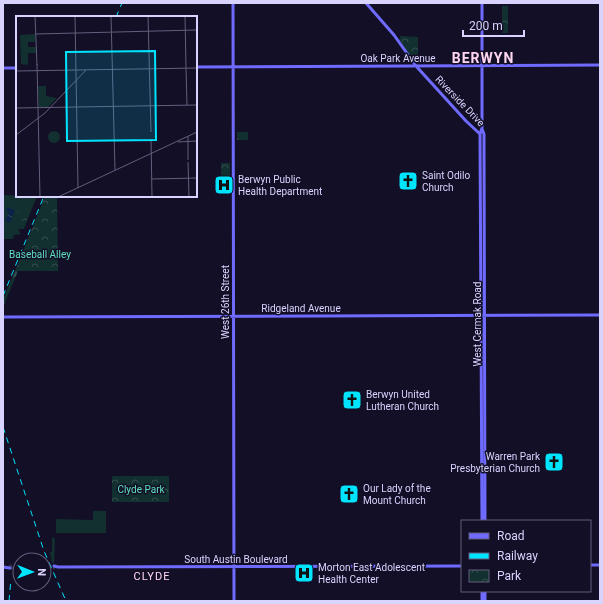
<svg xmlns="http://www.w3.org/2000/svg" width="603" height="604" viewBox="0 0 603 604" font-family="Roboto,sans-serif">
  <defs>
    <pattern id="forest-firs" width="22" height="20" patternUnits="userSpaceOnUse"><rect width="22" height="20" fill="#12302f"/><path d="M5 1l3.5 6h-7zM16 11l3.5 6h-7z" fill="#344d4e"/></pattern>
    <pattern id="park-crowns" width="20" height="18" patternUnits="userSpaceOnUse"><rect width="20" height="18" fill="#12302f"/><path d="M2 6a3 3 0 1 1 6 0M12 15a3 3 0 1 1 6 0" fill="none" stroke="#344d4e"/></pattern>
    <pattern id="water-waves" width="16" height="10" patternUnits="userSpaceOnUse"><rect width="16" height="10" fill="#0c2248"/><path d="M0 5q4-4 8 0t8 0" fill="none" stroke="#2f4163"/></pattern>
  </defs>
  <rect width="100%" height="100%" fill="#130f26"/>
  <!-- grass -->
  <path fill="#12302f" d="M3,195L37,196L24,229H18L21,234L14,235L13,239H3Z
    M93,511H106V533H56V519L93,520Z"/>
  <!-- forest -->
  <path fill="url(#forest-firs)" d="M15,271H18L3,307V299Z
    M52,537L55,539L54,564L52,562L50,552H52Z"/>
  <!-- park -->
  <path fill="url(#park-crowns)" d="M502,6H508V33H502Z
    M401,36L418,37V64L412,59L399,39Z
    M237,132H248V140H237Z
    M221,163H230V183H221Z
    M45,196H57L58,271H15Z
    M20,206L30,210L26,222L15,218Z
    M112,476H169V502H112Z"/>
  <!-- water -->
  <path fill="url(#water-waves)" d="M7,207L15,210L10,223L5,221L9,212L6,211Z"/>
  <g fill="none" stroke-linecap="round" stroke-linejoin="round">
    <!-- secondary-tunnel -->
    <path stroke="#312d47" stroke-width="3" stroke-dasharray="3 1.5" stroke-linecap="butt" d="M9,566H20
      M44,566H54
      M10,568H20
      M44,568H55"/>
    <!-- secondary -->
    <path stroke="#6f6bff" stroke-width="3" d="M233,3L234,601
      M366,3L394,35L416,66L466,121L480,134
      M196,67L600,65
      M3,68H17
      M482,129L484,134V145L485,521
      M3,317L600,315
      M482,521L480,134L482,128V3
      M590,565H600
      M54,566L58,567L462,566
      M3,567L10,568
      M482,591V601
      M485,591V601"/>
    <!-- rail -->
    <path stroke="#00e5ff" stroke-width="1" stroke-dasharray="6 5" stroke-linecap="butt" d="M116,17L122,3
      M3,296L44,196
      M3,427L44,551L66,601
      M9,601L11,579"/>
  </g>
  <!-- icons -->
  <defs>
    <g id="church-square" transform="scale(1)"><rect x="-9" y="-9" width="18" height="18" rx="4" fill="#00e5ff" stroke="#130f26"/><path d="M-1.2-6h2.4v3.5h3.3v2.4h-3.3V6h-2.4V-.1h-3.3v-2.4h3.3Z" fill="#111"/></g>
    <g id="hospital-square" transform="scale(1)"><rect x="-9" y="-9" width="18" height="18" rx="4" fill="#00e5ff" stroke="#130f26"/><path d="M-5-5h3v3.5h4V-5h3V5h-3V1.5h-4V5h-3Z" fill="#111"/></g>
  </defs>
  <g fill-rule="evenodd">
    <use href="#church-square" x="408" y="181"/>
    <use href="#hospital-square" x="224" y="185"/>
    <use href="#church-square" x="352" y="400"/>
    <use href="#church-square" x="554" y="462"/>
    <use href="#church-square" x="349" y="494"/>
    <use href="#hospital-square" x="304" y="573"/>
  </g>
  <g text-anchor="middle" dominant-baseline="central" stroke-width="3" stroke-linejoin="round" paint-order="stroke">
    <!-- street labels -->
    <g font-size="10" fill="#d9d4ff" stroke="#130f26">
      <text x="398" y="58">Oak Park Avenue</text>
      <text transform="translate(460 101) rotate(46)">Riverside Drive</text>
      <text transform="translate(225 302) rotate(-90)">West 26th Street</text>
      <text x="301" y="308">Ridgeland Avenue</text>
      <text transform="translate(477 324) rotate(-90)">West Cermak Road</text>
      <text x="236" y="559">South Austin Boulevard</text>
    </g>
    <!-- poi labels -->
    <g font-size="10" fill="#d9d4ff" stroke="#130f26" text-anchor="start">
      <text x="422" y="175">Saint Odilo<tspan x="422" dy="12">Church</tspan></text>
      <text x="238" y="179">Berwyn Public<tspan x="238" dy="12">Health Department</tspan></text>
      <text x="366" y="394">Berwyn United<tspan x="366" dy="12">Lutheran Church</tspan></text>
      <text x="540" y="456" text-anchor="end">Warren Park<tspan x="540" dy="12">Presbyterian Church</tspan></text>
      <text x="363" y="488">Our Lady of the<tspan x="363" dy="12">Mount Church</tspan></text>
      <text x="318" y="567">Morton East Adolescent<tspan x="318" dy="12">Health Center</tspan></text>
    </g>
    <!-- park labels -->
    <g font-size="10" fill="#5fe0c0" stroke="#130f26">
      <text x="40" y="254">Baseball Alley</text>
      <text x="141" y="489">Clyde Park</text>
    </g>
    <!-- neighbourhood labels -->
    <g font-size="11" letter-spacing="1" fill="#ffd6f0" stroke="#130f26">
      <text x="152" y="576">CLYDE</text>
    </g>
    <!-- district labels -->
    <g font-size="14" font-weight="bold" letter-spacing="1" fill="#ffd6f0" stroke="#130f26">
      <text x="483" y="58">BERWYN</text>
    </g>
  </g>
  <!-- overview -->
  <g transform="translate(16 16)">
    <rect width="181" height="181" fill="#130f26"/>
    <path d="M19,18V26H12V31H20V37H12V49L5,48L4,19Z" fill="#12302f"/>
    <path d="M22,70H30V80L41,82L32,91H23ZM32 121a6 6 0 1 1 12 0a6 6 0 1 1-12 0Z" fill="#12302f"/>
    <path fill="none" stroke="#625e7d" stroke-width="1" d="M19,0L21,49M59,0L62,172M95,0L99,154M132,0L135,116M169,0L170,52M20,18L181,14M21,48L24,181M170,52L171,89M0,55L181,52M0,92L181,89M0,119L29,97L70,54M172,120V144M135,123L136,181M162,126L181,125M172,146L173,181M136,163L181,162M42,181L181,116"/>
    <path fill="#00e5ff" fill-opacity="0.15" stroke="#00e5ff" stroke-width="2" d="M139,35L140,124L51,125L50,36Z"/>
    <rect width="181" height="181" fill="none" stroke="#d9d4ff" stroke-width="2"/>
  </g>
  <!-- border -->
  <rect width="603" height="604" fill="none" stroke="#d9d4ff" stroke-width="8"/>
  <!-- legend -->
  <rect x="461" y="520" width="130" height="72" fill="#130f26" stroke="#625e7d"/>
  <rect x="469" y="533" width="20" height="6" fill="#6f6bff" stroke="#625e7d"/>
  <text x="497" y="540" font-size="12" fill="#d9d4ff">Road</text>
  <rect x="469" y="553" width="20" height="6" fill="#00e5ff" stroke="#625e7d"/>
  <text x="497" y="560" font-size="12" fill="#d9d4ff">Railway</text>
  <rect x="469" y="570" width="20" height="12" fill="url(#park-crowns)" stroke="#625e7d"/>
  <text x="497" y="580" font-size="12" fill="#d9d4ff">Park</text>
  <!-- north arrow -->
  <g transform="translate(32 572) rotate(91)"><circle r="19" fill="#130f26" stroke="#625e7d"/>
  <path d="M0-3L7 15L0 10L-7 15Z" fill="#00e5ff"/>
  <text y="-6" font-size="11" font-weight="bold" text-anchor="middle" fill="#d9d4ff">N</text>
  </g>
  <!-- scale -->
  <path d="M463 30v6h61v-6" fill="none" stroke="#d9d4ff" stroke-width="2"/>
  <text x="469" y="30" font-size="12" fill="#d9d4ff" stroke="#130f26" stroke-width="3" paint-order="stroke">200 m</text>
</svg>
